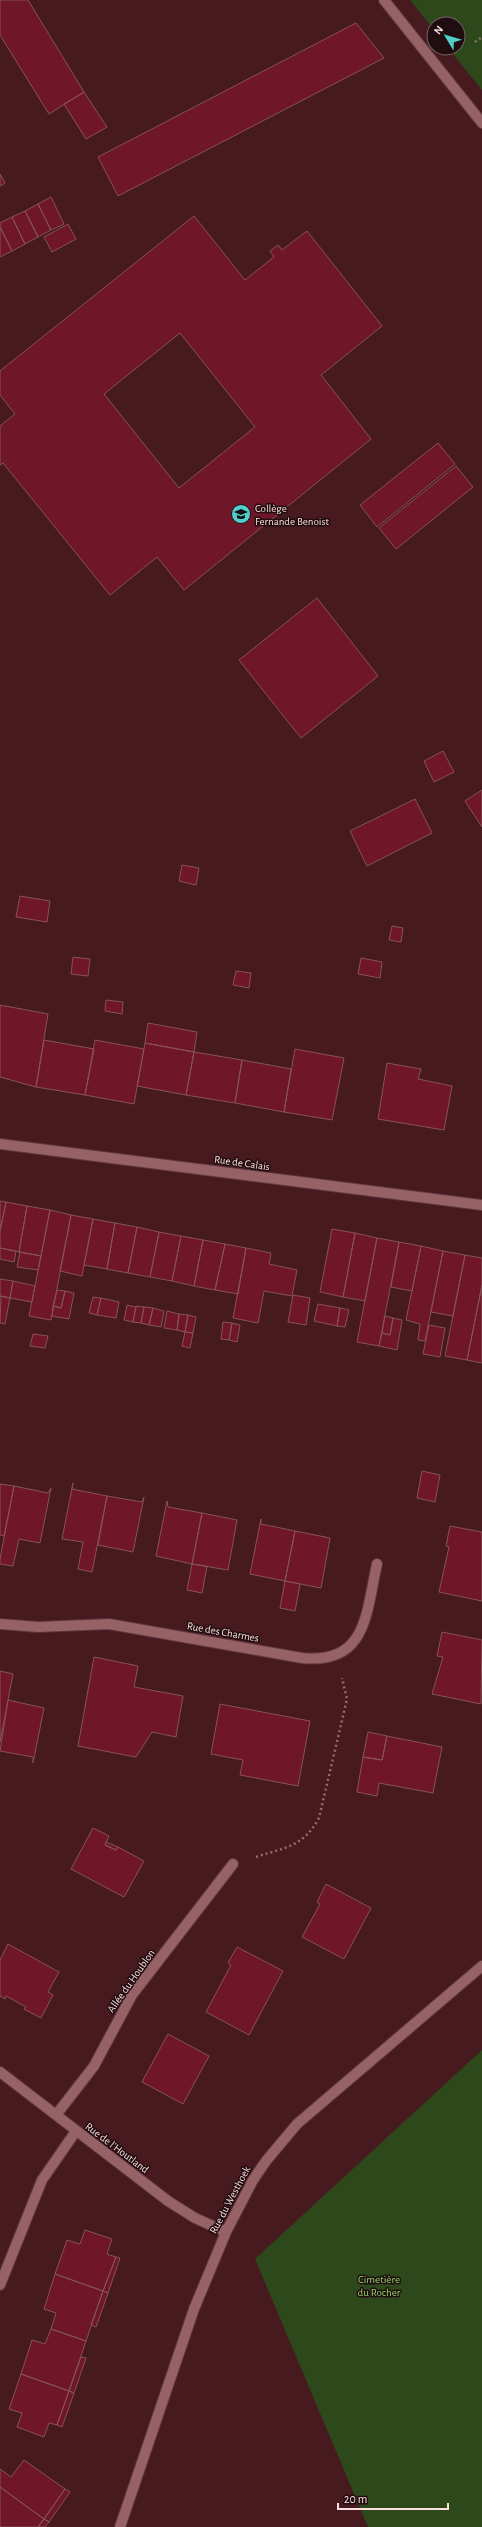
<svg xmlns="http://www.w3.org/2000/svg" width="482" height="2527" viewBox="0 0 482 2527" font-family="'Alegreya Sans',sans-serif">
  <rect width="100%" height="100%" fill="#471a20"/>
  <!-- green -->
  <path fill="#2d481b" d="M410,0H482V90L448,48H458V24H434V30Z
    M482,2050V2527H368L255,2259Z"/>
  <!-- building -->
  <path fill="#6f1628" stroke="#865358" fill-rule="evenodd" d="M0,0H28L84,92L49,114L0,35Z
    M356,23L384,58L118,196L98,157Z
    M84,92L107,127L86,139L64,104Z
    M0,174L5,183L0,186Z
    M51,197L64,224L51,230L38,204Z
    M38,204L51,230L38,237L25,211Z
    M25,211L38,237L25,244L12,217Z
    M194,216L245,280L274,257L270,251L278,245L282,250L307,231L382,326L321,375L371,439L184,590L157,557L110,595L3,463L0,465V426L15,414L0,395V371ZM180,333L255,427L179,488L104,394Z
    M12,217L25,244L12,251L0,227V223Z
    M68,224L76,239L52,252L44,237Z
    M0,227L12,251L0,257Z
    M438,443L455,464L377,527L360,505Z
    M456,466L473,487L396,549L379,528Z
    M317,598L378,676L301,738L239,660Z
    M443,751L454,772L434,782L424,761Z
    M482,790V827L465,801Z
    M415,799L432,833L367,866L350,831Z
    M182,865L199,868L196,885L179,881Z
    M20,896L50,901L47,922L16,917Z
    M392,926L403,928L401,942L389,940Z
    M73,957L90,959L88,976L71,974Z
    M361,958L382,962L380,978L358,974Z
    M236,971L251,973L249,988L233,985Z
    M106,1000L123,1002L122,1014L105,1011Z
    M0,1005L48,1014L36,1087L0,1077Z
    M148,1023L197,1032L194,1052L145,1043Z
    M44,1040L94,1049L85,1095L36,1087Z
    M95,1040L144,1049L134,1104L85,1095Z
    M145,1043L194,1052L186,1095L137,1086Z
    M295,1049L344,1058L332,1120L284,1112Z
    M194,1052L242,1060L235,1103L186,1095Z
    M242,1060L291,1069L284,1112L235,1103Z
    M387,1063L421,1069L418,1079L452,1086L444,1130L378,1119Z
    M0,1201L6,1202L0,1231Z
    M6,1202L27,1206L19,1252L0,1248V1231Z
    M27,1206L50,1210L41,1256L19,1252Z
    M50,1210L71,1215L51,1320L29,1316Z
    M71,1215L93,1219L82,1276L60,1271Z
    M93,1219L115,1223L107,1269L84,1265Z
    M115,1223L137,1227L128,1273L107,1269Z
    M137,1227L159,1232L150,1277L128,1273Z
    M332,1229L355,1233L343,1297L320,1292Z
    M159,1232L181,1236L172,1281L150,1277Z
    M355,1233L377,1238L365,1301L343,1297Z
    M181,1236L203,1240L194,1286L172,1281Z
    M377,1238L399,1242L379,1346L357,1342Z
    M203,1240L225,1244L215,1290L194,1286Z
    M399,1242L421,1246L412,1291L391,1287Z
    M225,1244L246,1248L238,1294L215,1290Z
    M421,1246L443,1251L425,1341L418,1340L420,1324L406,1320Z
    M0,1248L16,1251L14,1262L0,1259Z
    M246,1248L271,1253L269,1264L297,1270L292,1296L264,1291L258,1323L233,1318Z
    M443,1251L465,1255L453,1316L431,1312Z
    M20,1252L41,1256L38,1270L17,1267Z
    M465,1255L482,1258V1285L467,1360L445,1356Z
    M0,1279L13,1281L10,1298L0,1296Z
    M13,1281L35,1286L32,1302L10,1298Z
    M482,1285V1363L467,1360Z
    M57,1290L65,1291L61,1308L53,1306Z
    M65,1291L74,1293L69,1319L52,1316L53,1306L61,1308Z
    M293,1295L310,1298L306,1325L288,1322Z
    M1,1296L10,1298L5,1324L0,1323Z
    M93,1297L101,1298L97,1315L89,1313Z
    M101,1298L119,1302L116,1318L97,1315Z
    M318,1304L340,1308L337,1326L314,1321Z
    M127,1305L136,1307L133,1322L124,1320Z
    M136,1306L144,1307L141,1323L133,1322Z
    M144,1307L153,1308L149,1325L141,1323Z
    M153,1308L164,1311L161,1327L149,1325Z
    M340,1308L349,1310L345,1327L337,1326Z
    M167,1311L179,1314L177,1330L164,1328Z
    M179,1314L188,1315L185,1332L177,1330Z
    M188,1315L196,1317L193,1333L185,1332Z
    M385,1316L393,1318L390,1335L382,1333Z
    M393,1318L402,1320L397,1350L379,1346L382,1333L390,1335Z
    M223,1322L232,1323L229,1340L221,1339Z
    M232,1323L240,1325L237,1342L229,1340Z
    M429,1325L445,1328L440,1357L423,1354Z
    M185,1332L193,1333L190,1348L182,1346Z
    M33,1334L48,1336L45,1348L30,1346Z
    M422,1471L440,1475L435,1502L417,1498Z
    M73,1483L72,1489L107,1496L92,1572L78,1569L83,1542L62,1539Z
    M0,1484L14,1486L4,1536L0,1535Z
    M14,1486L48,1493L51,1488L40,1543L19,1539L13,1566L0,1564V1559Z
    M107,1496L142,1502L144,1497L133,1552L98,1545Z
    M167,1501L168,1507L202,1513L192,1564L156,1556Z
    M202,1513L237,1520L228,1570L192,1564Z
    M261,1519V1524L295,1531L285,1581L250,1574Z
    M450,1526L482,1532V1601L439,1592L449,1547L446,1546Z
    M295,1531L330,1538L321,1588L285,1581Z
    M192,1564L207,1566L202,1593L187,1590Z
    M285,1581L300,1584L295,1611L280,1608Z
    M442,1632L482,1640L481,1704L432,1694L443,1657L437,1656Z
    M94,1657L138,1666L134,1687L183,1696L176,1737L152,1732L136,1757L78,1746Z
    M0,1671L13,1674L0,1742Z
    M8,1700L44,1708L33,1763V1757L0,1751Z
    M220,1704L310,1721L298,1786L240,1775L243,1760L211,1754Z
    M368,1732L387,1736L382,1760L363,1757Z
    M387,1736L442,1747L433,1793L379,1783L377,1796L357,1792L363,1757L382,1760Z
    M93,1828L109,1836L105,1845L116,1850L118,1847L144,1861L124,1897L71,1869Z
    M106,1842L118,1847L116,1850L105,1845Z
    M326,1884L371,1908L344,1959L302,1937L320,1904L317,1902Z
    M8,1944L59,1972L48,1992L53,1995L41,2018L24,2009L26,2007L6,1996L5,1999L0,1996V1960Z
    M237,1947L283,1971L249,2035L206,2012L231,1965L228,1963Z
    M168,2034L209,2056L183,2104L142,2082Z
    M85,2230L112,2239L107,2254L116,2257L103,2291L55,2274L67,2240L80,2244Z
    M116,2257L120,2258L108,2293L103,2291Z
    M55,2274L103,2291L86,2341L51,2329L56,2313L44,2309Z
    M103,2291L108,2293L96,2327L91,2325Z
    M51,2329L86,2341L69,2391L21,2374L32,2340L45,2344Z
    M81,2357L86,2358L74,2393L69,2391Z
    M21,2374L69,2391L57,2425L49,2423L44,2437L17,2427L22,2413L9,2409Z
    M69,2391L74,2393L62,2427L57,2425Z
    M24,2460L65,2489L44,2519L0,2487V2469L11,2477Z
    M0,2487L44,2519L38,2527H0Z
    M65,2489L70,2492L49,2522L44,2519Z
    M44,2519L49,2522L45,2527H38Z"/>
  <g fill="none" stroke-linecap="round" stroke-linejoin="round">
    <!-- street casing -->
    <g stroke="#5d373d" stroke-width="12">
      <path id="street" d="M384,0L482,123
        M0,1624L38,1627L109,1624L302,1658C367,1665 366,1613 377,1564
        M0,2072L168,2201L195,2218L226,2232
        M56,2115L94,2066L132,1995L233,1864
        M0,2285L42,2180L76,2131
        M120,2527L194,2309L226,2232L253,2180L266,2161L297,2124L482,1966"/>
    </g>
    <!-- secondary casing -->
    <g stroke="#5d373d" stroke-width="12">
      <path id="secondary" d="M0,1144L482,1205"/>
    </g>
    <!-- path -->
    <path stroke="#936c71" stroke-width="2.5" stroke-dasharray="2 3" stroke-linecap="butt" d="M475,42L482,37
      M256,1857C286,1847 303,1847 319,1818L347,1699L342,1678"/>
    <!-- street -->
    <use href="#street" stroke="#966266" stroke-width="10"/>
    <!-- secondary -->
    <use href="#secondary" stroke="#966266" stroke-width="10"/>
  </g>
  <!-- icons -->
  <defs>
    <g id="school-disc" transform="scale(1)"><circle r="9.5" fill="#52cdcc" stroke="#200d0f"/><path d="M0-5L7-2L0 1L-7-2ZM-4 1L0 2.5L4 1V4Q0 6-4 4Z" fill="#111"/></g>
  </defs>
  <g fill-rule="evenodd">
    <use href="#school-disc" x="241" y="514"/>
  </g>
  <g text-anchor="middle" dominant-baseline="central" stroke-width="3" stroke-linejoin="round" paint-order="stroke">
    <!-- poi labels -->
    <g font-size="11" fill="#fddee0" stroke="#200d0f" text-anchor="start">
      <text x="255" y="508">Collège<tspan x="255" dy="13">Fernande Benoist</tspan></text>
    </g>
    <!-- street labels -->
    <g font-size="11" fill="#fddee0" stroke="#200d0f">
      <text transform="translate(242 1163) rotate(8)">Rue de Calais</text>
      <text transform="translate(223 1632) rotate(10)">Rue des Charmes</text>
      <text transform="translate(131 1981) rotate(-55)">Allée du Houblon</text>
      <text transform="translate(117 2148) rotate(37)">Rue de l'Houtland</text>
      <text transform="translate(230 2200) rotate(-62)">Rue du Westhoek</text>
    </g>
    <!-- park labels -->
    <g font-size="11" fill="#96d66d" stroke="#200d0f">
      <text x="379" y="2279">Cimetière<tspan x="379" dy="13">du Rocher</tspan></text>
    </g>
  </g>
  <!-- north arrow -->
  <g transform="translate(446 36) rotate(308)"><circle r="19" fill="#200d0f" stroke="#786163"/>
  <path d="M0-3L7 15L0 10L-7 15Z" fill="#52cdcc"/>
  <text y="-6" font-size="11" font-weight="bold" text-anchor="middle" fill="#fddee0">N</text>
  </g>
  <!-- scale -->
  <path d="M338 2503v6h110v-6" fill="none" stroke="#fddee0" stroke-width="2"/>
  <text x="344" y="2503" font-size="12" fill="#fddee0" stroke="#200d0f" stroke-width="3" paint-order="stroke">20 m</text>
</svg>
